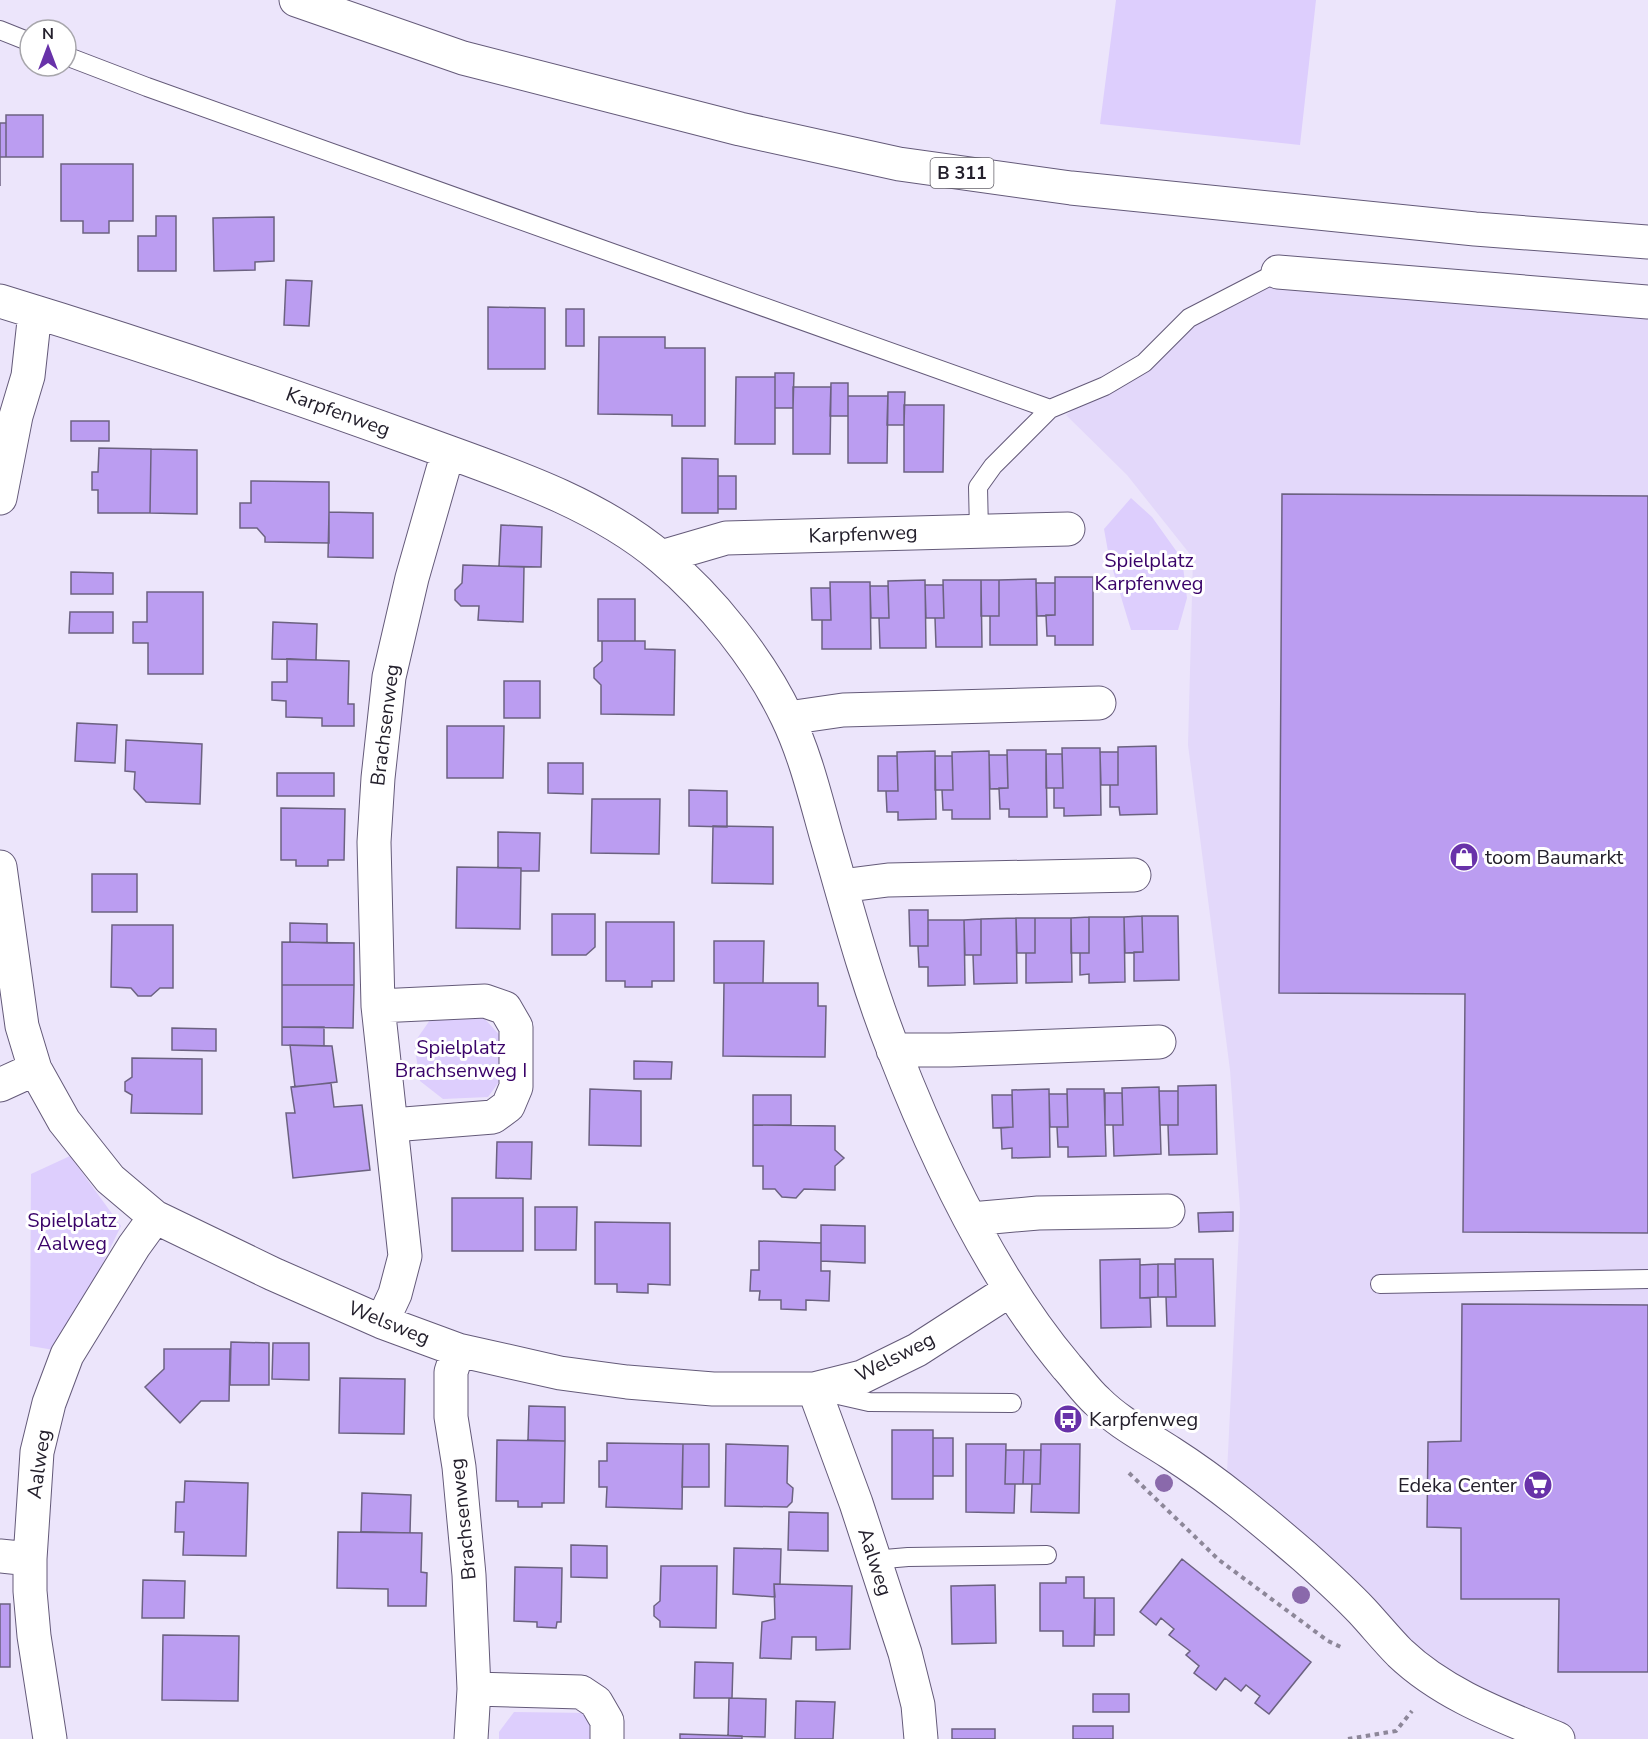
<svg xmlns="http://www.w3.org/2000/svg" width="1648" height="1739" viewBox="0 0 1648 1739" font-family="'Nunito Sans',sans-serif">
  <rect width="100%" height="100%" fill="#ece5fb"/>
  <!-- built -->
  <path fill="#e3d8fa" d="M1278,272L1648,302V1739H1565L1482,1708L1226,1493L1240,1209L1230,1070L1188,745L1193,558L1127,475L1066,415L1171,334Z"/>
  <!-- green -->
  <path fill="#ddcefd" d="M1116,0H1316L1300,145L1100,124Z
    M1131,498L1152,517L1182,559L1187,598L1178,630H1131L1109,557L1104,529Z
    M484,1018L505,1041L507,1071L488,1097L443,1099L420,1081L414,1043L430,1020Z
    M70,1156L121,1226L60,1351L30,1346L31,1174Z
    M514,1712L589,1713L590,1739H499V1732Z"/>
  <!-- building -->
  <path fill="#bb9df1" stroke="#6c6281" stroke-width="1.5" d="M6,115H43V157H6Z
    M0,123H6V157H0V186Z
    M61,164H133V221H109V233H83V221H61Z
    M156,216H176V271H138V236H156Z
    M274,217V261L255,262V270L214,271L213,218Z
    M286,280L312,281L309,326L284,325Z
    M488,307L545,308V369H488Z
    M566,309H584V346H566Z
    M599,337H665V348H705V426H672V415L598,414Z
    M775,373H794L793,408H775Z
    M736,377H775V444H735Z
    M831,383H848V416H830Z
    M793,387H831L830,454H793Z
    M888,392H905L904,425H887Z
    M848,396H888L887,463H848Z
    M904,405H944L943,472H904Z
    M71,421H109V441H71Z
    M99,448L151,449L150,513H98V490H92V472H98Z
    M151,449L197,450V514L150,513Z
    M682,458L718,459V513H682Z
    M718,476H736V509H718Z
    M251,481L329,482V543L265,542V537L257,528H240V503H251Z
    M1282,494L1648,496V1233L1463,1232L1465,994L1279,993Z
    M329,512L373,513V558L328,557Z
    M501,525L542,527L541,567L499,566Z
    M463,565L524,567L523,622L478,620L479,606H461L455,600V590L462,583Z
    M71,572L113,573V594H71Z
    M1055,577H1093V645H1055V636H1047L1046,615H1055Z
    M1036,579L1037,645H990V616H999V580Z
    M925,580L926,648H880L879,618H889L888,581Z
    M943,580H981L982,647H936L935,618H944Z
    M981,580H999V616H981Z
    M830,582H870L871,649H822V620H831Z
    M1036,583H1055V615L1037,616Z
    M925,585H943L944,618H926Z
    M870,586H888L889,618H871Z
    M811,588H830L831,620H812Z
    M147,592H203V674H148V643H133V622H147Z
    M598,599H635V641H598Z
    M70,612H113V633H69Z
    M273,622L317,624L316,660L272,659Z
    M602,641H645V649L675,650L674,715L601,714V685L594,678V668L602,661Z
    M287,659L349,661L348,704H354V726H322V718L286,717V701L272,700V682H287Z
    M504,681H540V718H504Z
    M77,723L117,725L115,763L75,761Z
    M447,726H504L503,778H447Z
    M126,740L202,744L200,804L146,802L134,789L135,772L125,771Z
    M1156,746L1157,814L1120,815L1119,807H1110V785H1118V747Z
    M1062,748H1100L1101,815L1064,816V808H1054V788H1063Z
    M1007,750H1046L1047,817H1009V809H1000L999,788H1008Z
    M935,751L936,819L898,820V812H887L886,791H898L897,752Z
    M989,751L990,819H952V810H943L942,790H953L952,752Z
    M1100,752H1118V785H1101Z
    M1046,754H1062L1063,788H1046Z
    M989,755H1007L1008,788L990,789Z
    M878,756H897L898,791H878Z
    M935,756H952L953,790H935Z
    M548,763H583V794L548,793Z
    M277,773H334V796H277Z
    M689,790L727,791V827L689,826Z
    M592,799H660L659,854L591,853Z
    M281,808L345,809L344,860H328V866H296V860H281Z
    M713,826L773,827V884L712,883Z
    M498,832L540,833L539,871H521V868H498Z
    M457,867L521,868L520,929L456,928Z
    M92,874H137V912H92Z
    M909,910H928V946H910Z
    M552,914H595V947L586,955H552Z
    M1142,916H1178L1179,980L1134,981V952H1143Z
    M1142,916L1143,952L1125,953L1124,917Z
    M1089,917H1124L1125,982L1089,983V974L1080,975V953H1089Z
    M1089,917V953H1071V918Z
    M1016,918H1035V953H1017Z
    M1016,918L1017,983L974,984L973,955H981V919Z
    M1035,918H1071L1072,982L1026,983V953H1035Z
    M981,919V955H965L964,920Z
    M928,920H964L965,985L928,986V967H919L918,946H928Z
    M606,922H674V981H652V987H625V981H606Z
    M290,923L327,924V943L290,942Z
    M112,925H173V988H160L151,996H138L131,988L111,987Z
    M714,941H764L763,983H714Z
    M282,942L354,943V985H282Z
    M724,983H818V1006H826L825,1057L723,1056Z
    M282,985H354L353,1028L282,1027Z
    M282,1027H324V1046L282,1045Z
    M172,1028L216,1029V1051L172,1050Z
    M290,1045L332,1046L337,1082L295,1087Z
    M132,1058L202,1059V1114L131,1113L132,1095L125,1091V1082L132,1077Z
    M634,1061L672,1062L671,1079H634Z
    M331,1083L334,1107L362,1105L370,1170L293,1178L286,1113H295L291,1087Z
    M1216,1085L1217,1154L1169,1155L1168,1125H1178V1086Z
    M1159,1087L1161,1154L1114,1156L1113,1125H1123L1122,1088Z
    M590,1089L641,1091V1146L589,1145Z
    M1049,1089L1050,1157L1012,1158V1148L1002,1149L1001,1128L1013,1127L1012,1090Z
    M1067,1089H1104L1106,1156L1068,1157V1147H1058L1057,1127H1068Z
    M1159,1091H1178V1125H1160Z
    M1105,1093H1122L1123,1125H1105Z
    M1049,1094H1067L1068,1127H1050Z
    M753,1095H791V1125H753Z
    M992,1095H1012L1013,1127L993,1128Z
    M753,1125L835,1126V1150L844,1158L835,1166V1190L804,1189L796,1198L782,1197L775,1189H763V1166H753Z
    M497,1142H532L531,1179L496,1178Z
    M452,1198H523V1251H452Z
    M535,1207H577L576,1250H535Z
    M1233,1212V1231L1199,1232L1198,1213Z
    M595,1222L670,1223V1285L648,1284V1293L617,1292V1284H595Z
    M821,1225L865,1226V1263L821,1261Z
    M759,1241L821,1243V1271H830L829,1301L806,1300V1310L781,1309V1300H759L760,1291H750L751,1270H759Z
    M1140,1259V1298H1150L1151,1327L1101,1328L1100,1260Z
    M1175,1259H1213L1215,1326H1167L1166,1297H1176Z
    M1158,1264H1175L1176,1297H1158Z
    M1158,1264V1297L1140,1298V1265Z
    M1462,1304L1648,1305V1672H1558L1559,1599H1461V1528L1427,1527L1428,1442L1461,1441Z
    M231,1342L269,1343V1385H230Z
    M273,1343H309V1380L272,1379Z
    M164,1349H230L229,1401H201L180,1423L145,1387L164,1369Z
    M340,1378L405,1379L404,1434L339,1433Z
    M529,1406L565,1407V1441L528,1440Z
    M892,1430H933V1499H892Z
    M933,1438H953V1476H933Z
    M497,1440L565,1441L564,1503H542V1507H518V1501H496Z
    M607,1443L683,1444L682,1509L606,1507L607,1487H599V1461H607Z
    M683,1444H709V1487H682Z
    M726,1444L788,1446L787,1483L793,1488L792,1502L787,1507L725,1506Z
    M966,1444H1006L1005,1484H1015L1014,1513L966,1512Z
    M1041,1444H1080L1079,1513L1031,1512L1032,1484H1040Z
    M1006,1450H1024L1023,1484H1005Z
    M1024,1450H1041L1040,1484H1023Z
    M185,1481L248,1483L246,1556L183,1555L184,1532H175L176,1502H184Z
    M362,1493L411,1495L410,1533L361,1532Z
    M789,1512L828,1513V1551L788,1550Z
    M338,1532L422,1533L421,1572L427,1573L426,1606H388V1589L337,1588Z
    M571,1545L607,1546V1578L571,1577Z
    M734,1548L781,1549L780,1584H774L775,1597L733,1594Z
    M1182,1559L1311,1662L1269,1714L1255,1703L1260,1696L1246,1685L1241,1691L1225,1678L1216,1690L1194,1673L1199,1666L1186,1655L1190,1651L1169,1635L1174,1629L1161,1618L1156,1625L1140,1612Z
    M661,1566H717L716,1628L660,1627V1621L654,1616V1606L660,1601Z
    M515,1567L562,1568L561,1622H557L556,1628L537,1627V1622L514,1621Z
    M1066,1577H1084V1598H1095L1094,1646H1063V1631H1040V1583H1066Z
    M143,1580L185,1581L184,1618H142Z
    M774,1584L852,1586L850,1649L816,1650V1637H792L791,1659L760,1658L762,1622L775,1619Z
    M995,1585L996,1643L952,1644L951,1586Z
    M1095,1598H1114V1635H1095Z
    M0,1604H10V1667H0Z
    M163,1635L239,1636L238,1701L162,1700Z
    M695,1662L733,1663L732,1698H694Z
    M1093,1694H1129V1712H1093Z
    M729,1698L766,1699L765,1737L728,1736Z
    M796,1701L835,1702L833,1739H795Z
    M1073,1726H1113V1739H1073Z
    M952,1729H995V1739H952Z
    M680,1734L742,1736V1739H680Z"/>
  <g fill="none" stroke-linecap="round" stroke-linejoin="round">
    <!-- service casing -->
    <g stroke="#645a79" stroke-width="20">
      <path id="service" d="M0,30L30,42
        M66,56L147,87L1050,409L1105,386L1144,363L1189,318L1278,272
        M979,531L978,487L993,466L1050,409
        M1380,1284L1648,1279
        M825,1392L869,1402L1012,1403
        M873,1560L908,1557L1047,1555"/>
    </g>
    <!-- minor casing -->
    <g stroke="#645a79" stroke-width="35">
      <path id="minor" d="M1278,272L1648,302
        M0,301C141,344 280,391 418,441C502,472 593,500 662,558C711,599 760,660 787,717C805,754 815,796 826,835C847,907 866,981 894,1051C936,1159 992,1278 1067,1367C1077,1378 1086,1391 1097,1401C1119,1423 1145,1436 1171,1453C1218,1483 1262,1520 1305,1557C1324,1574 1344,1592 1362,1611C1375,1625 1387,1640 1400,1653C1444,1695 1503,1716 1558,1739
        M0,498L16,416L28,376L35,312
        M661,557L726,538L1068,529
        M788,718L843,710L1099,703
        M0,867L22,1026L35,1069L64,1121L110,1179L155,1217L273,1274L382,1322L458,1350L560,1373L627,1382L713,1389H814L862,1377L917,1350L1010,1290
        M841,886L888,880L1134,875
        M378,1006L485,1001L505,1008L516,1027V1087L508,1106L493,1117L392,1125
        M893,1050H950L1159,1042
        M0,1085L35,1069
        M971,1219L1038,1213L1168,1211
        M382,1322L395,1294L405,1256L378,1006L374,842L378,778L389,677L412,578L448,452
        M458,1350L451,1372V1417L459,1467L469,1575L474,1689L471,1739
        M814,1389L856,1503L905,1653L918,1705L921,1739
        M0,1556L30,1559
        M474,1689L581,1692L596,1702L607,1721V1739
        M50,1739L34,1636L30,1591V1559L37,1452L49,1403L67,1355L134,1246L155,1217"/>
    </g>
    <!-- primary casing -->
    <g stroke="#645a79" stroke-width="35">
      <path id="primary" d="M296,0L463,58L740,129L899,164L1071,188L1475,229L1648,242"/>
    </g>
    <!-- path -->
    <path stroke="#8d8799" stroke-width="4" stroke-dasharray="4.5 4.5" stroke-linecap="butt" d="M1129,1473L1219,1560L1328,1641L1343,1648
      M1348,1739L1396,1731L1412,1711"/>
    <!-- service -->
    <use href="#service" stroke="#fff" stroke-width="18"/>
    <!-- minor -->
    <use href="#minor" stroke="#fff" stroke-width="33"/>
    <!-- primary -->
    <use href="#primary" stroke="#fff" stroke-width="33"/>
  </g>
  <!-- trees -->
  <g fill="#8a69ab">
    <circle cx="1164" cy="1483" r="9"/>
    <circle cx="1301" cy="1595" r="9"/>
  </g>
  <!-- icons -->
  <defs>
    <g id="shop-disc" transform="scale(1.5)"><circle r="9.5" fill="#6832a9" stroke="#fff"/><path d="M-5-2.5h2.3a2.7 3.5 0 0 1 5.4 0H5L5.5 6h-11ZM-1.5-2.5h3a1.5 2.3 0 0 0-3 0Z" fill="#fff"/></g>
    <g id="bus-disc" transform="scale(1.5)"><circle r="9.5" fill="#6832a9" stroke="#fff"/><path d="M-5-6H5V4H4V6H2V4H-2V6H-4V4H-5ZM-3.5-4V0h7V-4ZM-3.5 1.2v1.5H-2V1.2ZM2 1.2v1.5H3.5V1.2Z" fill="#fff"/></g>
    <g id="supermarket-disc" transform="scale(1.5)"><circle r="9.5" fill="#6832a9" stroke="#fff"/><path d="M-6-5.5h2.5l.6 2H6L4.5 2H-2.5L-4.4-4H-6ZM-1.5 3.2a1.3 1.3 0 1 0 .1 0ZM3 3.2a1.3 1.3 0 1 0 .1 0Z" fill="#fff"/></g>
  </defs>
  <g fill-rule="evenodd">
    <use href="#shop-disc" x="1464" y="857"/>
    <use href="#bus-disc" x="1068" y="1419"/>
    <use href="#supermarket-disc" x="1538" y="1485"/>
  </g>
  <g text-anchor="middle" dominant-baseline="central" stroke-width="6" stroke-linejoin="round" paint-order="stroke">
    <!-- shield labels -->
    <rect fill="#fff" stroke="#66636b" stroke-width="1.5" x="930.5" y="158" width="63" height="30" rx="4.5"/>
    <g font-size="18" font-weight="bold" fill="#24202c">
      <text x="962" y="173">B 311</text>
    </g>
    <!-- street labels -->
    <g font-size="20" fill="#24202c" stroke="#fff">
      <text transform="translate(338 412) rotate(20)">Karpfenweg</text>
      <text transform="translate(863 534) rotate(-2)">Karpfenweg</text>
      <text transform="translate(385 725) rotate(-83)">Brachsenweg</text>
      <text transform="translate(389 1323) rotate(22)">Welsweg</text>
      <text transform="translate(895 1357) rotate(-27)">Welsweg</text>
      <text transform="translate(39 1464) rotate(-82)">Aalweg</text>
      <text transform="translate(463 1519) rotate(-96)">Brachsenweg</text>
      <text transform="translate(875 1562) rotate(72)">Aalweg</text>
    </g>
    <!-- park labels -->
    <g font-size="20" fill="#3a0369" stroke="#fff">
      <text x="1149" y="560">Spielplatz<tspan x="1149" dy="23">Karpfenweg</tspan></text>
      <text x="461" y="1047">Spielplatz<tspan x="461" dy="23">Brachsenweg I</tspan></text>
      <text x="72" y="1220">Spielplatz<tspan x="72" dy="23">Aalweg</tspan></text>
    </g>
    <!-- poi labels -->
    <g font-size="20" fill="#24202c" stroke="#fff" text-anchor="start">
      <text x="1485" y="857">toom Baumarkt</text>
      <text x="1089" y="1419">Karpfenweg</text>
      <text x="1517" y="1485" text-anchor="end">Edeka Center</text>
    </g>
  </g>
  <!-- north arrow -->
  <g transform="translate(48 48)"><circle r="28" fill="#ffffff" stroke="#a7a6ab" stroke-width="1.5"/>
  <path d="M0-4.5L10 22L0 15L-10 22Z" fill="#6832a9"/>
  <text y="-9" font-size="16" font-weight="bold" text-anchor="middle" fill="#24202c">N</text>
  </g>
</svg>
